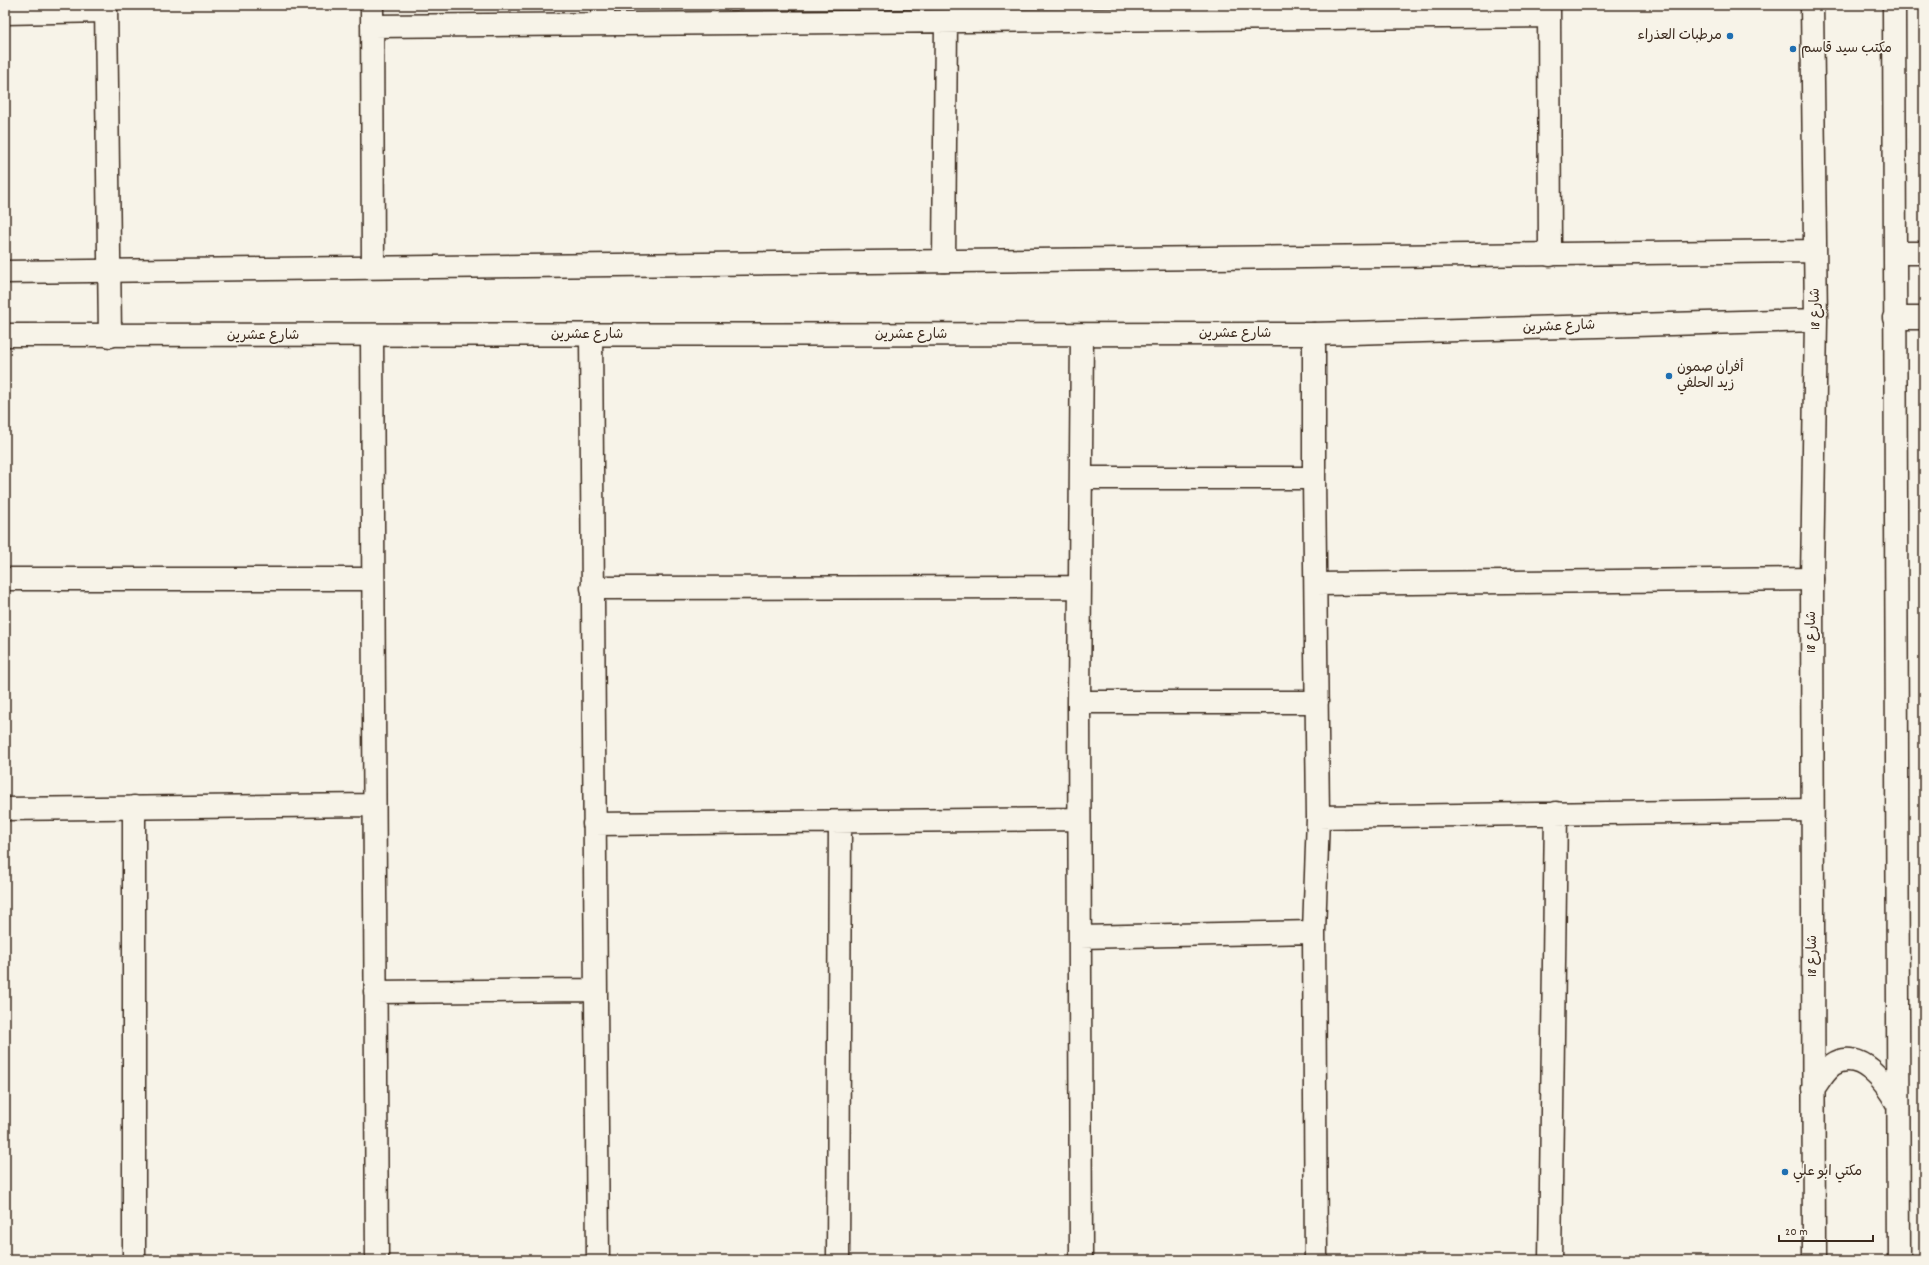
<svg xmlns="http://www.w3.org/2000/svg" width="1929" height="1265" viewBox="0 0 1929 1265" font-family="Dekko,'Playpen Sans Arabic',sans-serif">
  <rect width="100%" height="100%" fill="#f7f3e8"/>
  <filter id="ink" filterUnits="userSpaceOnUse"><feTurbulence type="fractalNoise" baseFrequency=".025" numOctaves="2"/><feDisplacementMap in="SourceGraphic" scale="8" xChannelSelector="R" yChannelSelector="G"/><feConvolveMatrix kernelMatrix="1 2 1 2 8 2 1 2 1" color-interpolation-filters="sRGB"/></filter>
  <g filter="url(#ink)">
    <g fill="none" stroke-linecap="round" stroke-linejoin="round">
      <!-- minor casing -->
      <g stroke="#3b2a1e" stroke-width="25">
        <path id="minor" d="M106,5L110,336
          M372,5L373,267
          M1549,5L1550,255
          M5,13L106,11
          M603,24V5
          M372,26L1549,16
          M944,261L946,22
          M1314,334V478L1318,817L1314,932L1316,1260
          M591,335L598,1260
          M372,336L377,1260
          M1081,478H1314
          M5,579H373
          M1316,584L1812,579
          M592,588L1079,587
          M1079,702H1317
          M134,807V1260
          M5,809L374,805
          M1318,817L1812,810
          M594,824L1079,819
          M1080,937L1314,932
          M375,992L595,990
          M838,1260L840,822
          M1081,1260L1079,702L1082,335
          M1550,1260L1556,813"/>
      </g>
      <!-- tertiary casing -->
      <g stroke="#3b2a1e" stroke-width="25">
        <path id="tertiary" d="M1812,5L1816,320L1812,579L1814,1260
          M1894,5L1899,1260
          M1895,253H1924
          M5,272L1815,251
          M1894,318H1924
          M5,335L1314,334L1816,320
          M1813,1089C1819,1081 1824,1071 1832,1065C1860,1046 1887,1084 1898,1105"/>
      </g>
      <!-- minor -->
      <use href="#minor" stroke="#f7f3e8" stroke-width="22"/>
      <!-- tertiary -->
      <use href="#tertiary" stroke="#f7f3e8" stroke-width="22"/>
    </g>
  </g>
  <!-- markers -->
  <g fill="#1f6fb2" stroke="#f7f3e8" stroke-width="1.5">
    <circle cx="1730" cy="36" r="4"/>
    <circle cx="1793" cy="49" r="4"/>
    <circle cx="1669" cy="376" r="4"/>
    <circle cx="1785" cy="1172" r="4"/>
  </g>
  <g text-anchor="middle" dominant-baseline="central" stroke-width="3.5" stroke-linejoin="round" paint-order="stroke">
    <!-- poi labels -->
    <g font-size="14" fill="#3b2a1e" stroke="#f7f3e8" text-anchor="start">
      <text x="1722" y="36" text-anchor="end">مرطبات العذراء</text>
      <text x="1801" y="49">مكتب سيد قاسم</text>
      <text x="1677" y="368">أفران صمون<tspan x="1677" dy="16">زيد الحلفي</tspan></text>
      <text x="1793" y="1172">مكتي ابو علي</text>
    </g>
    <!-- street labels -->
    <g font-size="14" fill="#3b2a1e" stroke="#f7f3e8">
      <text transform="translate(1816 309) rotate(-91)">شارع 18</text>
      <text transform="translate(1559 327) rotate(-2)">شارع عشرين</text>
      <text x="1235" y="334">شارع عشرين</text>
      <text x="587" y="335">شارع عشرين</text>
      <text x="911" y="335">شارع عشرين</text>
      <text x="263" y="336">شارع عشرين</text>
      <text transform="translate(1812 632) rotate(-90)">شارع 18</text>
      <text transform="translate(1813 956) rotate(-90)">شارع 18</text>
    </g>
  </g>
  <!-- margin -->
  <rect width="1929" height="1265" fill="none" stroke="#f7f3e8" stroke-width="20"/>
  <rect x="10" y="10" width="1909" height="1245" fill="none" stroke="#3b2a1e" stroke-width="1.5" filter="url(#ink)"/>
  <!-- scale -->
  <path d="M1779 1235v6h94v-6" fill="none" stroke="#3b2a1e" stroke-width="2"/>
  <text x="1785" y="1235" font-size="12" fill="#3b2a1e" stroke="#f7f3e8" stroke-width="3" paint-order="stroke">20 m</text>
</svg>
